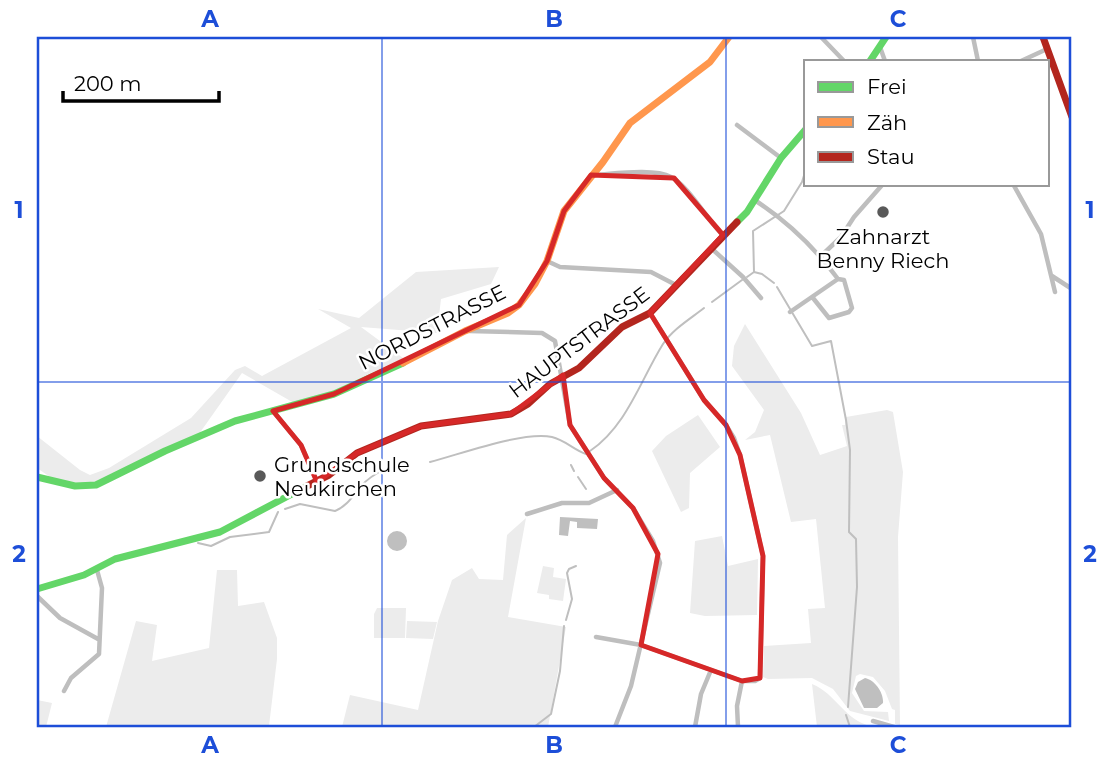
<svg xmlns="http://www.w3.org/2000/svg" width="1109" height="764" viewBox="0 0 1109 764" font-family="Montserrat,sans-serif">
  <rect width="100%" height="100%" fill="#fff"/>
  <!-- green -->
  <path fill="#ececec" d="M499,267L491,284L441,299L437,333L361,327L403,358C368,378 333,392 294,403L242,373L199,434L95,483L76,484L53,479L37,468V436L80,470L90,475L109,468L191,418L235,370L245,366L262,376L351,328L318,309L359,318L416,272Z
    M745,324L801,413L820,455L847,446L842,425H845L846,417L887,410L893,412L903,472L898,537L900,725L895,724V710L892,709L885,691L873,677L860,674L856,676L852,693L864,711L888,712L889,721L850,711L833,689L812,678L768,679L763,677L764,646L811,643L808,609L825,608L816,519L791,522L770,435L745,440L755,432L764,410L732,366L734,346Z
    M698,415L720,447L690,473L689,508L681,512L652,451L666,436Z
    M526,518L508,617L566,627L548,727H342L350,695L418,710L438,621L452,580L472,568L479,579L503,580L507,535Z
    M722,536L728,566L758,559L757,615L705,616L690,613L695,541Z
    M543,566L554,568L553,577L566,579L563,601L549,599V595L537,593Z
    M217,570H237L238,606L264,602L277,638V659L269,726L270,727H106L136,621L157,625L152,661L209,648Z
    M377,608H406L405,638H374V614Z
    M407,621L437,622L433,639L406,638Z
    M812,684C837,694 844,721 874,727H817Z
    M37,700L52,703L46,727H37Z"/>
  <!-- water -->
  <path fill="#bfbfbf" d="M560,517L598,519L597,529L577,528V522L570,521L568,536L559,535Z
    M387 541a10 10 0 1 1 20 0a10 10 0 1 1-20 0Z
    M865,678C875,680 884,693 883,703L877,708H864L855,689L858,682Z"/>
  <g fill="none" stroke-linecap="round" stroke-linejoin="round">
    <!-- stream -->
    <path stroke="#bfbfbf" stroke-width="2" d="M754,272L762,274L774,283
      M747,277L754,272L753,231L784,211L802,182L806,169
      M777,287L812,346L831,341L846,420L850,450L849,532L856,539L857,587L848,707
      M712,302L742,280
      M590,451C627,426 641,379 663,344C673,329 690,319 704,308
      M430,462C461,454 523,431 552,437C565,440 574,450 586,454
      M571,465L574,471
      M578,477L586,489
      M285,509L300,504L335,511C345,507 350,500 356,492C367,477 387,465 405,464
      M198,543L211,546L230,537L269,532L278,512
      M566,620L572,599L567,573L569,569L576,566
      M846,715L850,727
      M534,727L551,714L560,671L564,626"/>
    <!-- street -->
    <path stroke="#bebebe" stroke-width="4.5" d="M821,37L844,61
      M973,37L978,61
      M880,47L885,61
      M1021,61L1047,49
      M737,125L781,158
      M593,175C613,174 654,168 671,177C688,185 708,221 723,235
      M1013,184L1041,234L1055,292
      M756,201C788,222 815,248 838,279L790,312
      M711,248L743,277L761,298
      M821,256L841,237L854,217L883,184
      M547,261L560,267L651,272L676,285
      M1052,276L1072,289
      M813,298L829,318L849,312L852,308L844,280L838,279
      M469,331L542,333L555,341L570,425L604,478L633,508L653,541L660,563L631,686L615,727
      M273,411L301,445L317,482
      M527,514L562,503H589L617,490
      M37,596L60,618L98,639
      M596,637L641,645L742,681H755L760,678L763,556L740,455L734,438L726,425L704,400L650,313
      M64,691L71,678L99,654L102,588L97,570
      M873,721L894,727
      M695,727L701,694L711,670
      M738,727L737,706L742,681"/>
    <!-- fast -->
    <path stroke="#63d668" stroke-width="7" d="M870,61L886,37
      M737,222L747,212L781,158L806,129
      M37,477L75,486L96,485L165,451L235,421L334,394L403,363
      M37,589L84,575L115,559L220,532L307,486"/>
    <!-- slow -->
    <path stroke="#ff974d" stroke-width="7" d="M403,363L465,331L508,313L519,305L535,284L547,261L564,211L603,162L630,123L710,62L729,37"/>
    <!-- jam -->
    <path stroke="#b3261e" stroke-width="7" d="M1043,37L1072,117
      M307,486L329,475L357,453L421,426L511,414L528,404L550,384L579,368L622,327L650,313L737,222"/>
  </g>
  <!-- marked area -->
  <path fill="none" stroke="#d62828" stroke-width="5" stroke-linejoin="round" d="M591,175L674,178L723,235L650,313L704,400L726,425L740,455L763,556L760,678L742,681L641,645L658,554L633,508L604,478L570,425L563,375L511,414L421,426L357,453L317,482L301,445L273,411L334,394L519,305L547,261L564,211Z"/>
  <!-- grid -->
  <path fill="none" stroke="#1d4ed8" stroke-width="2" stroke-opacity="0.55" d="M382,37V727M726,37V727M37,382H1072"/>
  <!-- markers -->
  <g fill="#595959" stroke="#fff" stroke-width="2.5">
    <circle cx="883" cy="212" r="7"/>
    <circle cx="260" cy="476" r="7"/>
  </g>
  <g text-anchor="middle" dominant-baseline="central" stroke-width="5" stroke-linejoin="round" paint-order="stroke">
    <!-- poi labels -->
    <g font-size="21" fill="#000" stroke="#fff">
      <text x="883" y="236">Zahnarzt<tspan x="883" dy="24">Benny Riech</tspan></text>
      <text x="274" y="464" text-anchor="start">Grundschule<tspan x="274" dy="24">Neukirchen</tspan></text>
    </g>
    <!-- street labels -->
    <g font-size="21" fill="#000" stroke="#fff">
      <text transform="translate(432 327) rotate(-27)">NORDSTRASSE</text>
      <text transform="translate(579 342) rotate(-37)">HAUPTSTRASSE</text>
    </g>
  </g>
  <!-- border -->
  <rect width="1109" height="764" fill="none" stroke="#ffffff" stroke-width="77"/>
  <!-- legend -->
  <rect x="804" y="60" width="245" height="126" fill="#ffffff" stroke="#999999" stroke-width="2"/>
  <rect x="818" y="82" width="35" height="10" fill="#63d668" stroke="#999999" stroke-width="2"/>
  <text x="867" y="94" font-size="21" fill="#000000">Frei</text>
  <rect x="818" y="117" width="35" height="10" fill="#ff974d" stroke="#999999" stroke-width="2"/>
  <text x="867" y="130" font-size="21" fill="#000000">Zäh</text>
  <rect x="818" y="152" width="35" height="10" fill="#b3261e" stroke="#999999" stroke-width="2"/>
  <text x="867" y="164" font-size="21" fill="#000000">Stau</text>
  <!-- scale -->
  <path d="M63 91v10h156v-10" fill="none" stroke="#000000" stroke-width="3.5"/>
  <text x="74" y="91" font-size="21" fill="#000000" stroke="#ffffff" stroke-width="5" paint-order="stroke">200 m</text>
  <rect x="38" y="38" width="1032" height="688" fill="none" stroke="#1d4ed8" stroke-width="2.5"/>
  <g font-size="23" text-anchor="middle" font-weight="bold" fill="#1d4ed8">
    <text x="210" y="27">A</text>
    <text x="554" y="27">B</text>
    <text x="898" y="27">C</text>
    <text x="19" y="218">1</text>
    <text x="1090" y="218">1</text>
    <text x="19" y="562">2</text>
    <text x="1090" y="562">2</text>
    <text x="210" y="753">A</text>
    <text x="554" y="753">B</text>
    <text x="898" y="753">C</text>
  </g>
</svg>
